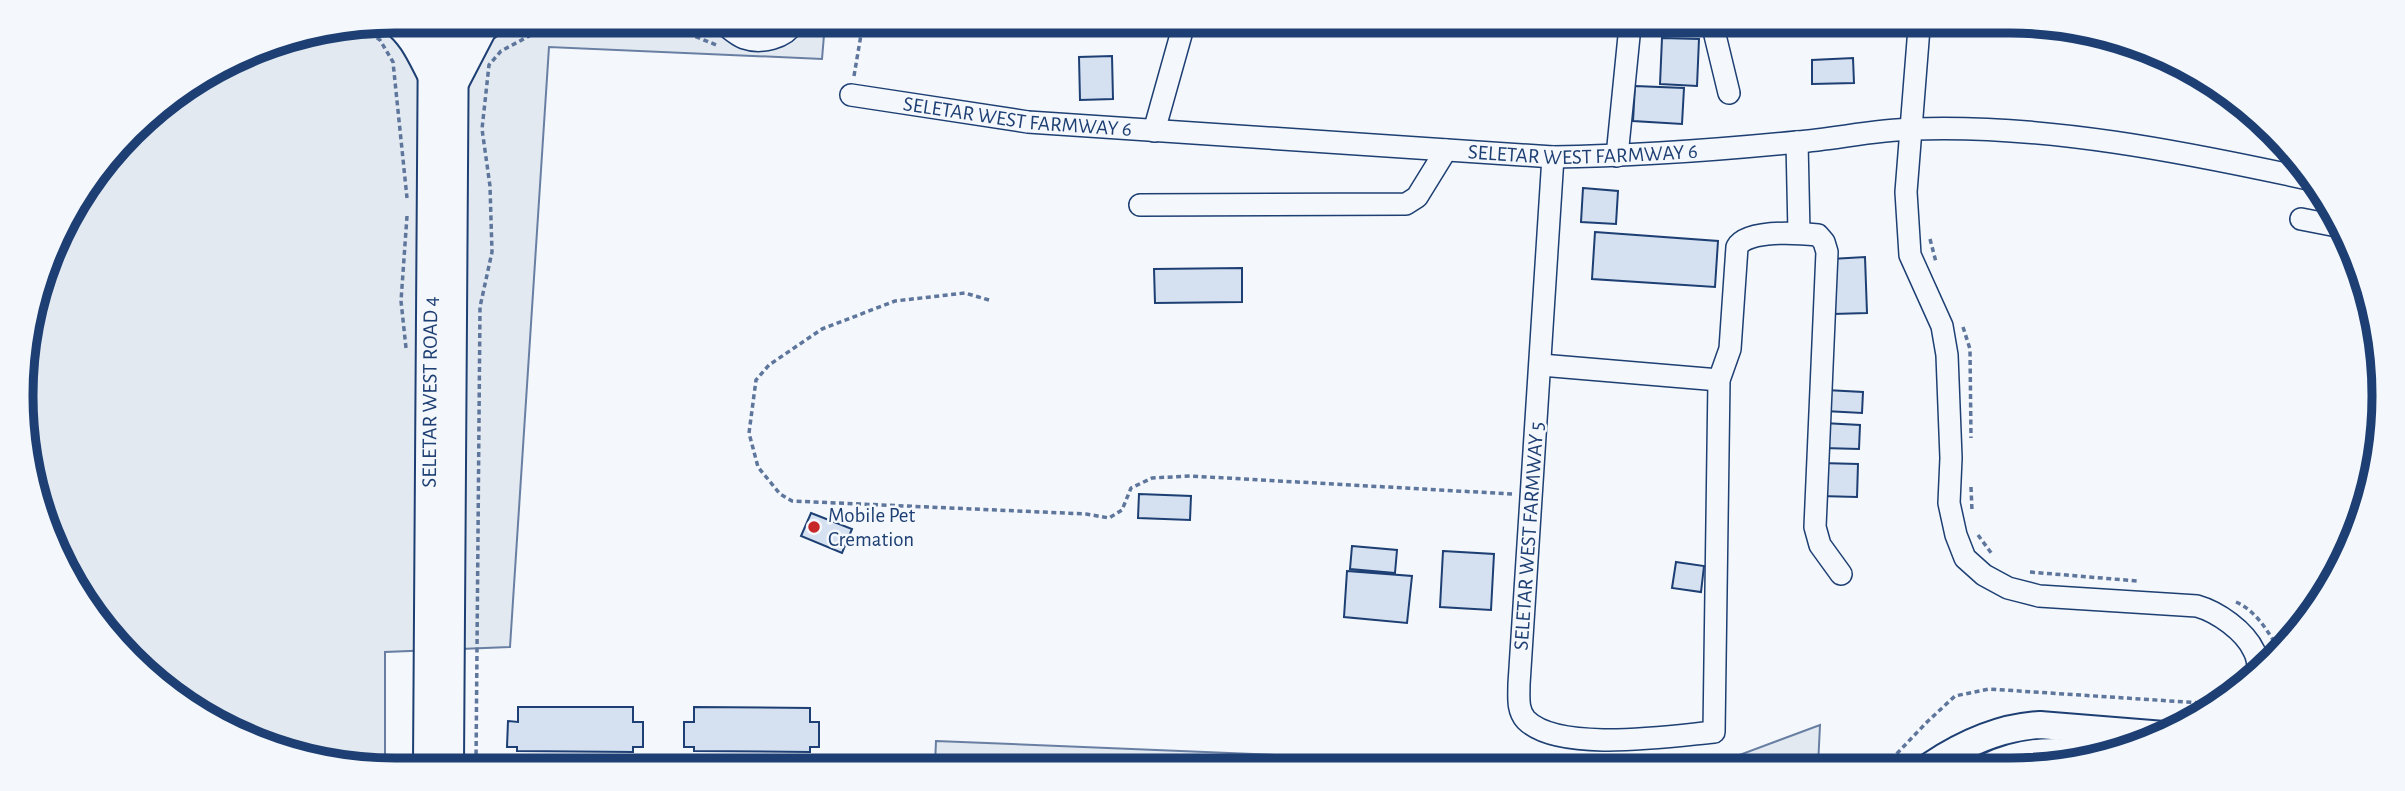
<svg xmlns="http://www.w3.org/2000/svg" width="2405" height="791" viewBox="0 0 2405 791" font-family="'Alegreya Sans',sans-serif">
  <rect width="100%" height="100%" fill="#f4f7fb"/>
  <!-- green -->
  <path fill="#e3e9f0" stroke="#687fa3" stroke-width="2" d="M396,21L825,23L822,59L549,47L510,647L385,652V763H322L188,707L84,604L34,492L24,347L60,229L148,114L253,49Z
    M1820,725L1818,766H1710Z
    M936,741L1546,766L935,764Z"/>
  <!-- building -->
  <path fill="#d5e0f0" stroke="#1d3f73" stroke-width="2" d="M1662,38L1699,39L1697,86L1660,84Z
    M1112,56L1113,99L1080,100L1079,57Z
    M1853,58L1854,83L1812,84V60Z
    M1635,86L1684,88L1682,124L1633,121Z
    M1583,188L1618,191L1616,224L1581,222Z
    M1595,232L1718,241L1715,287L1592,279Z
    M1865,257L1867,313L1833,314L1831,259Z
    M1242,268V302L1155,303L1154,269Z
    M1826,390L1863,392L1862,413L1825,411Z
    M1823,423L1860,425L1859,449L1823,448Z
    M1821,463L1858,464L1857,497L1820,496Z
    M1139,494L1191,496L1190,520L1138,518Z
    M811,513L852,529L842,553L801,536Z
    M1352,546L1397,550L1395,573L1350,569Z
    M1443,551L1494,554L1491,610L1440,607Z
    M1676,562L1704,566L1701,592L1672,588Z
    M1347,571L1412,576L1407,623L1344,617Z
    M518,707H633V722H643V747H633V752L517,751V747H507L508,721L518,722Z
    M694,707L810,708V722H819V747H810V752L694,751V747H684V722H694Z"/>
  <g fill="none" stroke-linecap="round" stroke-linejoin="round">
    <!-- minor casing -->
    <g stroke="#1d3f73" stroke-width="24">
      <g id="minor">
        <path d="M721,22C728,27 736,35 744,38C761,44 785,38 794,23"/>
        <path d="M1713,27L1729,93"/>
        <path d="M1919,28L1906,192L1910,255L1942,326L1947,355L1951,458L1949,503L1956,535L1965,558L1984,575L2008,588L2039,596L2197,606C2218,612 2245,631 2254,651C2258,658 2258,666 2259,674"/>
        <path id="s1" d="M851,95L1028,122L1553,157C1634,156 1716,150 1797,142C1835,139 1874,130 1913,129C2044,124 2185,152 2313,180"/>
        <path d="M1154,131L1184,24"/>
        <path d="M1797,142L1799,233"/>
        <path d="M1617,156L1630,26"/>
        <path d="M1553,157L1519,684C1519,697 1517,710 1526,720C1559,753 1671,736 1714,732L1719,380L1730,349L1737,247C1747,229 1798,233 1818,235L1824,242L1827,252L1815,527L1820,545L1841,574"/>
        <path d="M1140,205L1406,204L1417,197L1446,150"/>
        <path d="M2301,219L2337,226"/>
        <path d="M1541,365L1719,380"/>
      </g>
    </g>
    <!-- major casing -->
    <g stroke="#1d3f73" stroke-width="30">
      <g id="major">
        <path d="M393,21C412,34 421,56 431,75"/>
        <path d="M456,81L483,29L494,21"/>
        <path id="s2" d="M427,763L432,21"/>
        <path d="M450,763L455,21"/>
        <path d="M1930,766C1963,744 2000,727 2040,725L2164,735"/>
        <path d="M1988,767C2026,748 2060,751 2102,754"/>
      </g>
    </g>
    <!-- path -->
    <path stroke="#5e769c" stroke-width="3.5" stroke-dasharray="5 3.5" stroke-linecap="butt" d="M363,28L380,40L393,62L407,198
      M854,76L863,23
      M1930,239L1936,262
      M989,300L965,293L895,301L822,329L769,365L756,380L749,433L758,467L780,494L792,501L1086,514L1109,518L1122,510L1131,488L1152,478L1190,476L1512,494
      M1963,327L1970,349L1971,438
      M406,348L401,301L407,216
      M1971,487L1972,511
      M1978,535L1992,554
      M2030,572L2137,581
      M2236,602C2256,611 2268,631 2279,650
      M476,763L480,307L492,252L490,186L482,129L489,65L501,51L533,34H689L719,46
      M1885,766L1927,722L1955,696L1989,689L2216,704"/>
    <!-- minor -->
    <use href="#minor" stroke="#f4f7fb" stroke-width="21"/>
    <!-- major -->
    <use href="#major" stroke="#f4f7fb" stroke-width="26"/>
  </g>
  <!-- markers -->
  <circle fill="#c62828" stroke="#f4f7fb" stroke-width="2.5" cx="814" cy="527" r="7"/>
  <g text-anchor="middle" dominant-baseline="central" stroke-width="5" stroke-linejoin="round" paint-order="stroke">
    <!-- street labels -->
    <g font-size="21" fill="#1d3f73" stroke="#f4f7fb">
      <text stroke="none"><textPath href="#s1" startOffset="168">SELETAR WEST FARMWAY 6</textPath></text>
      <text stroke="none"><textPath href="#s1" startOffset="735">SELETAR WEST FARMWAY 6</textPath></text>
      <text stroke="none"><textPath href="#s2" startOffset="371">SELETAR WEST ROAD 4</textPath></text>
      <text transform="translate(1529 536) rotate(-86)">SELETAR WEST FARMWAY 5</text>
    </g>
    <!-- poi labels -->
    <g font-size="21" fill="#1d3f73" stroke="#f4f7fb" text-anchor="start">
      <text x="828" y="515">Mobile Pet<tspan x="828" dy="24">Cremation</tspan></text>
    </g>
  </g>
  <!-- crop -->
  <path d="M0 0H2405V791H0ZM395 33H2010A362 362 0 0 1 2372 395V396A362 362 0 0 1 2010 758H395A362 362 0 0 1 33 396V395A362 362 0 0 1 395 33Z" fill="#f4f7fb" fill-rule="evenodd"/>
  <path fill="none" stroke="#1d3f73" stroke-width="9" d="M395 33H2010A362 362 0 0 1 2372 395V396A362 362 0 0 1 2010 758H395A362 362 0 0 1 33 396V395A362 362 0 0 1 395 33Z"/>
</svg>
